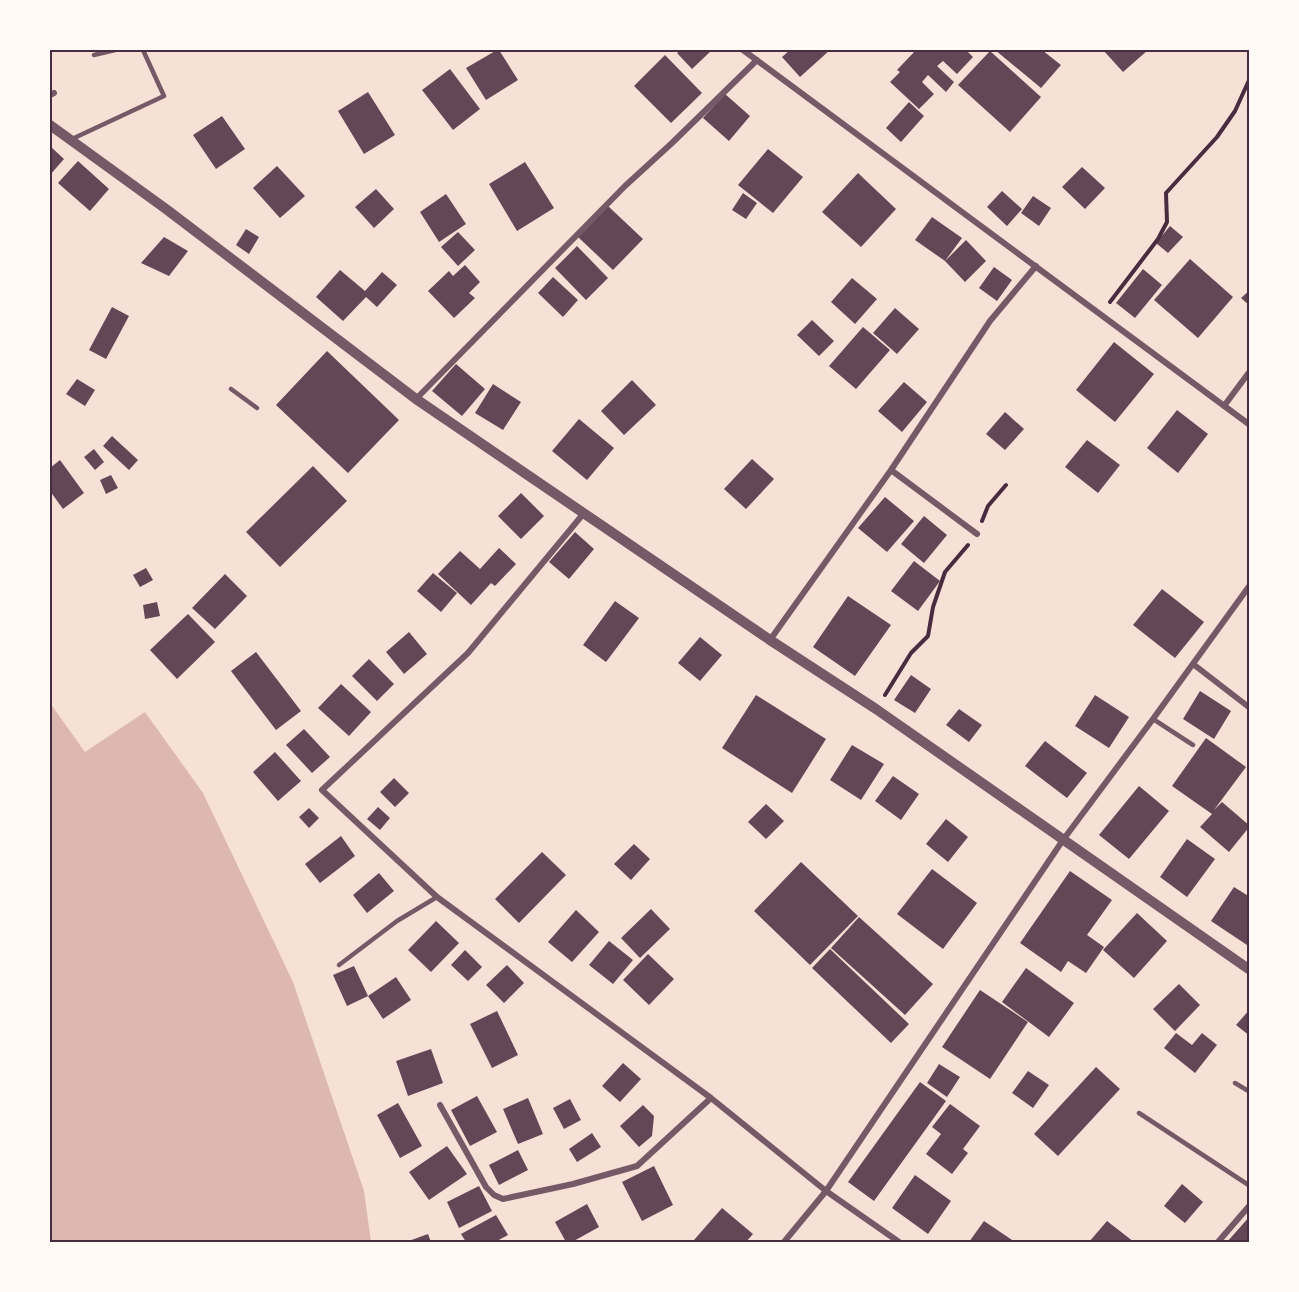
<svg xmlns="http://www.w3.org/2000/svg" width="1299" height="1292" viewBox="0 0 1299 1292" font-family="'Alegreya Sans',sans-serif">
  <rect width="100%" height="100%" fill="#f7e1d7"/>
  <!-- water -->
  <path fill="#dcb8b0" d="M50,703L85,752L145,712L203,793L293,982L364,1191L371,1242H50Z"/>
  <!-- building -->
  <path fill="#644757" d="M497,50H499L518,80L486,100L466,68Z
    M681,50H712L692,69L677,53Z
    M790,50H830L800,77L782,57Z
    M916,50H966L973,57L957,74L943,61L937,66L954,82L946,92L928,75L922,82L934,94L919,109L890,82L900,72L897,70Z
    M995,50H1042L1061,65L1041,88Z
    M1103,50H1148L1123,72Z
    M990,51L1041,97L1010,132L958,85Z
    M665,55L702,93L671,123L634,86Z
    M450,69L480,109L453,130L422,90Z
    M368,92L395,135L364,154L338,111Z
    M725,94L750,116L729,141L703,118Z
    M909,102L924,116L901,142L886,128Z
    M222,116L245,149L216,169L193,135Z
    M50,146L64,159L50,175Z
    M768,149L803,177L773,213L738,185Z
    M78,161L109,189L90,211L58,183Z
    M525,162L554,208L517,231L489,184Z
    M277,166L305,196L280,218L253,188Z
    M1082,167L1105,188L1085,209L1062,187Z
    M858,173L896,209L861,247L822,212Z
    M376,189L394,209L374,228L355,207Z
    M1002,191L1022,209L1007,226L987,207Z
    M743,193L757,203L746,219L732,210Z
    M446,194L466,224L439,242L420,212Z
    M1033,196L1051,208L1039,226L1021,213Z
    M608,206L643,239L613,270L578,237Z
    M932,217L962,238L945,261L915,240Z
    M1170,226L1183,237L1168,253L1156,243Z
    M246,229L259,237L249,254L236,245Z
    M458,232L475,250L458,266L441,247Z
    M164,237L188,251L169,276L141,263Z
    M966,240L986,261L965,282L945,261Z
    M577,246L608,278L586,300L555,268Z
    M1190,259L1233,297L1198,338L1154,300Z
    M465,265L480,282L469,293L475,298L454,318L428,291L449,271L453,276Z
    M994,267L1012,280L997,301L979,288Z
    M1143,269L1162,285L1135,318L1116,303Z
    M340,270L365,291L382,272L397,285L377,307L366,297L343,321L316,297Z
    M553,277L578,300L563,317L538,293Z
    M852,278L877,299L855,324L831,302Z
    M1250,290V306L1241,298Z
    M112,307L129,316L106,359L89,350Z
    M895,308L919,329L897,354L873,333Z
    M812,320L834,341L819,356L797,335Z
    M863,327L890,350L856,389L829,366Z
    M1114,342L1154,374L1115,422L1076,390Z
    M327,351L399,420L348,473L276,405Z
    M456,364L485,389L462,416L432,391Z
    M77,379L95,390L85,406L66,394Z
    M632,380L656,405L624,435L601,411Z
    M904,382L927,402L902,432L878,411Z
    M493,384L521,402L503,430L475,413Z
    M1177,410L1208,434L1178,473L1147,448Z
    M1005,412L1024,429L1005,450L986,434Z
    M579,419L614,448L587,480L552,451Z
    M112,436L138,460L129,470L103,446Z
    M1087,440L1120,465L1098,493L1065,467Z
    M94,449L104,462L95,470L84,457Z
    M752,459L774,479L746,509L724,489Z
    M60,460L84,493L63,509L50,491V468Z
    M313,466L347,501L280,567L246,532Z
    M111,475L118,488L106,494L100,480Z
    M521,493L544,516L521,539L498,516Z
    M885,497L914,521L887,552L858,528Z
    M924,516L947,535L924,563L901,544Z
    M575,532L594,549L569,579L549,562Z
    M499,548L516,564L495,586L491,583L471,605L438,574L460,551L480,569Z
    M914,561L940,581L918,611L891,591Z
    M146,568L153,580L140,587L133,575Z
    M433,573L457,593L441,612L417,591Z
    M225,574L247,596L215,629L192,608Z
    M1162,589L1204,622L1175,658L1133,625Z
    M848,596L891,625L855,676L813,647Z
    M615,601L639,618L606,662L583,645Z
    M157,602L160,616L145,619L143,605Z
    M188,614L215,642L177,679L150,650Z
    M409,632L427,654L404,674L386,652Z
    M700,637L722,655L700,681L678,663Z
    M256,652L301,711L276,730L231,671Z
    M369,659L394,684L377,701L352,676Z
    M911,675L931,689L915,713L894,700Z
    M341,684L371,712L349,736L318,708Z
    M1200,691L1231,711L1214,739L1183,719Z
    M756,695L826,739L792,793L722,748Z
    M1095,695L1129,717L1109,748L1075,726Z
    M959,709L982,725L969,742L946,725Z
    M304,729L330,757L312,773L286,745Z
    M1206,738L1246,767L1214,810L1222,802L1250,826L1229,852L1200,827L1212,814L1172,786Z
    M1045,741L1087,773L1067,798L1025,766Z
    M852,745L884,764L861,800L830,780Z
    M275,752L301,781L278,801L253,772Z
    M893,776L919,794L901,820L875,801Z
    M394,778L409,793L395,807L380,792Z
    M1139,786L1169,811L1129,859L1099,835Z
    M766,804L784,821L766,839L748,822Z
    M378,807L390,818L380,830L367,819Z
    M309,808L319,818L309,828L299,817Z
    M946,819L968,837L948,862L926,844Z
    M341,836L355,856L320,883L305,864Z
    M1187,839L1215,859L1187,897L1160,877Z
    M634,844L650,859L631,880L614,864Z
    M542,852L566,875L519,923L495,899Z
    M801,862L858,916L810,965L754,911Z
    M932,869L977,903L943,949L897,914Z
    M1070,871L1112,900L1087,935L1104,947L1086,973L1068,961L1061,972L1020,943Z
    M379,873L394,891L367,913L353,895Z
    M1234,887L1250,897V947L1211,921Z
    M651,909L670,929L640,958L621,938Z
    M576,910L599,932L572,962L548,942Z
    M1137,913L1167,941L1134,978L1103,950Z
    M859,917L933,984L905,1015L831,948Z
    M436,921L459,943L431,972L408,950Z
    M609,941L633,960L613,984L589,965Z
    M830,949L909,1024L891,1043L812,968Z
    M465,950L482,967L468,981L451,965Z
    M648,954L674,979L649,1005L623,980Z
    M507,965L524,983L504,1003L486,985Z
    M354,966L368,996L347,1006L333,975Z
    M1026,968L1074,1003L1049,1037L1002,1002Z
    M396,977L411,1000L383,1019L368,996Z
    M1179,984L1200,1005L1175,1031L1153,1009Z
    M980,990L1028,1022L990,1079L942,1047Z
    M1250,1009V1036L1236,1025Z
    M497,1011L518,1055L492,1068L470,1024Z
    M1176,1033L1192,1045L1202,1033L1217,1045L1195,1073L1164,1048Z
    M431,1049L443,1083L408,1096L396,1061Z
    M623,1063L641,1079L620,1102L602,1086Z
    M939,1064L960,1077L947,1097L927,1083Z
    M1096,1067L1120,1089L1058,1156L1034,1134Z
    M1028,1071L1049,1085L1033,1108L1012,1093Z
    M920,1082L946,1101L874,1201L848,1182Z
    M477,1096L497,1132L470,1146L451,1110Z
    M528,1098L543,1134L518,1144L503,1109Z
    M570,1099L581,1120L564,1129L553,1108Z
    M398,1103L422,1146L400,1158L377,1115Z
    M950,1104L980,1126L963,1149L968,1153L952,1174L926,1154L941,1134L932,1127Z
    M643,1105L654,1116L652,1136L639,1147L620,1126Z
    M592,1133L601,1147L577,1162L569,1149Z
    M447,1146L467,1174L429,1200L409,1172Z
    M518,1150L528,1170L499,1185L489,1165Z
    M654,1166L673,1205L642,1221L622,1182Z
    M915,1175L951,1201L928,1234L892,1208Z
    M1182,1184L1203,1202L1185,1223L1164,1206Z
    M479,1186L492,1211L459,1228L447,1202Z
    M587,1204L599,1227L572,1242H566L555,1222Z
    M722,1208L753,1234L746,1242H696L694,1240Z
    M496,1215L508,1235L495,1242H466L461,1234Z
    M1250,1216V1242H1227Z
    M984,1221L1015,1242H969Z
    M1107,1221L1134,1242H1089Z
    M428,1234L431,1242H406Z"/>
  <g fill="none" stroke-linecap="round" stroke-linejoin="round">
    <!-- path -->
    <path stroke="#4a2c40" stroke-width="4" d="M1110,302L1158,239L1167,222L1166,193L1217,137L1235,111L1250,78
      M982,521L988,506L1006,485
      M885,695L911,653L928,636L933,607L945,572L968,545"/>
    <!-- service -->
    <path stroke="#755966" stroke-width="4.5" d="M94,55L115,50
      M72,139L164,96L143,50
      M231,389L257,408
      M1153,719L1193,745
      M339,965L397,921L437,897
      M1235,1083L1250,1092
      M1139,1113L1250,1186"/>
    <!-- minor -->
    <path stroke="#755966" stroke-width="6" d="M743,50L1250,425
      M50,95L54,93
      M416,399L625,186L672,143L757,60
      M1224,406L1250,371
      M891,470L977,534
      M584,513L468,653L322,790L437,897L711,1098L826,1191L899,1242
      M770,640L891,470L990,321L1036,266
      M1193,664L1250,708
      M440,1105L486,1187L494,1195L503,1199L573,1184L637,1166L711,1098
      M784,1242L826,1191L1063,840L1153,719L1250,585
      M1218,1242L1250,1205"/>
    <!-- tertiary -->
    <path stroke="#755966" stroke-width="10" d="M50,125L166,209L416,399L770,640L876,709L1250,970"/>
  </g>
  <!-- border -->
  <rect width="1299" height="1292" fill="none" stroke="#fffaf5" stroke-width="102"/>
  <rect x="51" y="51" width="1197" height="1190" fill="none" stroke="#4a2c40" stroke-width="2"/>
</svg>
